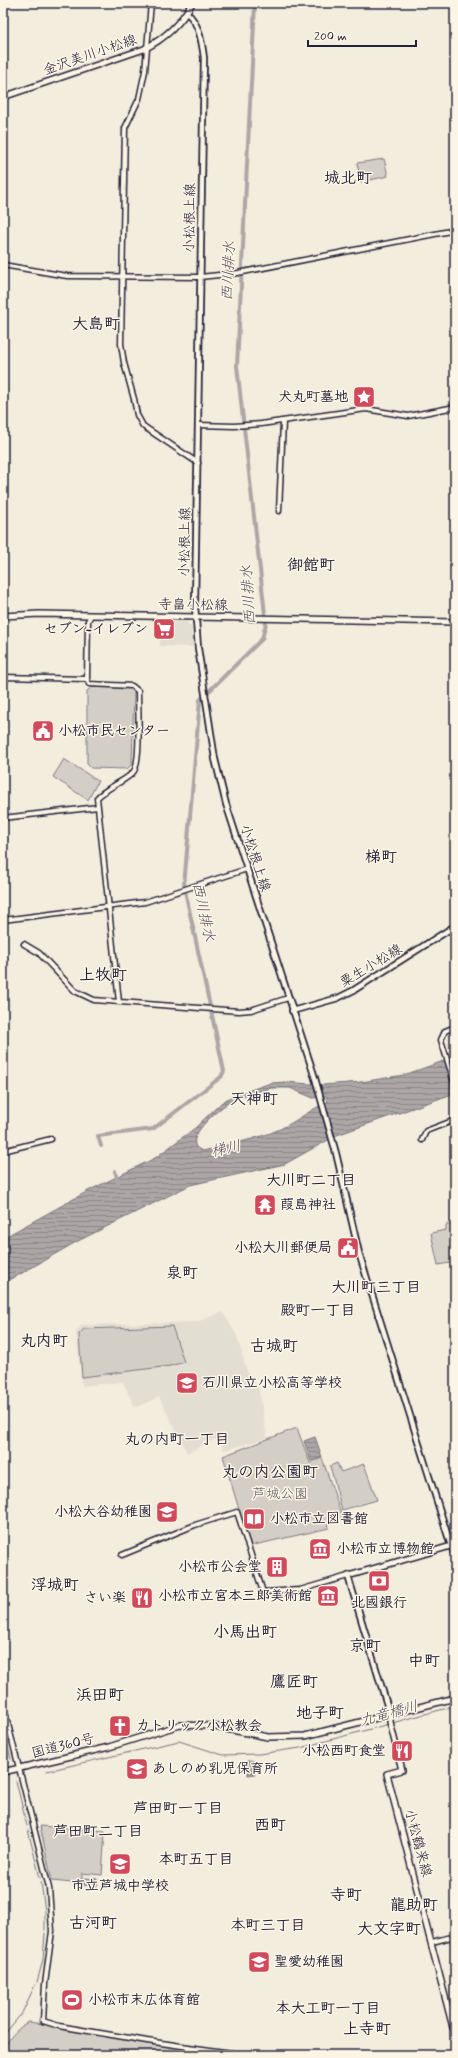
<svg xmlns="http://www.w3.org/2000/svg" width="458" height="2058" viewBox="0 0 458 2058" font-family="Mynerve,'Klee One',sans-serif">
  <defs>
    <pattern id="water-rules" width="6" height="5" patternUnits="userSpaceOnUse"><rect width="6" height="5" fill="#aca7a6"/><path d="M0 2.5h6" fill="none" stroke="#8c8888"/></pattern>
  </defs>
  <rect width="100%" height="100%" fill="#f3edde"/>
  <filter id="ink" filterUnits="userSpaceOnUse"><feTurbulence type="fractalNoise" baseFrequency=".025" numOctaves="2"/><feDisplacementMap in="SourceGraphic" scale="8" xChannelSelector="R" yChannelSelector="G"/><feConvolveMatrix kernelMatrix="1 2 1 2 8 2 1 2 1" color-interpolation-filters="sRGB"/></filter>
  <g filter="url(#ink)">
    <!-- built -->
    <path fill="#e3ded2" d="M160,622H186L192,627L193,647L160,646Z
      M223,1312L237,1336L251,1385L258,1384L267,1438L224,1450L220,1440L215,1439L187,1453L159,1397L135,1408L123,1382L82,1386L76,1331L82,1325L196,1322Z"/>
    <!-- green -->
    <path fill="#d4cfc6" stroke="#7b7880" d="M384,159L388,176L361,182L357,163Z
      M92,687L130,688L134,692L132,764L127,769L91,768L87,764V691Z
      M64,759L98,781L88,800L53,777Z
      M455,1224V1262L438,1265L431,1233L446,1230V1225Z
      M172,1326L184,1362L170,1366L82,1377L79,1334L84,1329Z
      M297,1428L310,1463L322,1458L343,1519L328,1523L329,1528L250,1546L223,1456Z
      M337,1463L341,1472L364,1464L377,1500L342,1510L330,1466Z
      M40,1826L105,1831L102,1875L82,1873V1884L52,1881Z
      M29,2022L245,2055H3C3,2043 18,2027 29,2022Z"/>
    <!-- water -->
    <path fill="url(#water-rules)" stroke="#75727b" fill-rule="evenodd" d="M455,1057V1093L337,1135L285,1164L190,1185L76,1242L3,1284V1238L90,1190L155,1158L195,1128L221,1103L232,1096L271,1083L285,1082L323,1085L361,1082L404,1075ZM271,1088H290L313,1098L326,1096L328,1102C311,1109 297,1121 280,1129C256,1140 229,1144 203,1151C177,1143 219,1108 230,1102C242,1094 258,1092 271,1088Z
      M315,1437L322,1457L311,1461L304,1441Z
      M247,1761H254L255,1774L248,1775Z
      M84,1878L97,1879V1886L83,1885Z"/>
    <g fill="none" stroke-linecap="round" stroke-linejoin="round">
      <!-- stream -->
      <path stroke="#75727b" stroke-width="1" d="M392,1723L455,1706
        M3,1729L11,1759
        M47,1771L179,1741L223,1755L259,1754L300,1748L389,1724
        M16,1781L27,1826
        M28,1830L40,1878
        M41,1882L45,1911V1930
        M37,1982L43,1960L45,1933
        M3,2036L22,2013L35,1985"/>
      <!-- canal -->
      <path stroke="#aca7a6" stroke-width="4" d="M101,1146L98,1136L153,1129L221,1077L224,1071L184,886L200,700L262,639L266,623L237,366L255,3
        M115,1171L118,1182"/>
      <!-- tertiary casing -->
      <g stroke="#22223b" stroke-width="7">
        <path id="tertiary" d="M151,3L145,71L139,99L125,128L121,344L124,363L134,399L137,415L143,426L198,463
          M3,265L67,276L200,277L238,273L455,230
          M198,425L234,426L261,424L366,409L408,416L455,407
          M279,511L283,422
          M91,615L88,621L87,679L89,684L132,686L138,691C138,705 141,761 134,771C129,780 106,787 97,798L119,1002
          M3,677L87,679
          M3,818L98,807
          M3,920L145,902L247,869
          M24,944L39,953L75,991L94,1000L239,1011L251,1010L288,998
          M455,1027L445,1031L441,1040L455,1085
          M422,1140L426,1131L455,1120
          M3,1151L51,1139
          M455,1545L451,1546L455,1558
          M122,1555L195,1525L237,1512L263,1592L300,1590L348,1576
          M3,1704L49,1888L52,1931L45,1984L43,2021L59,2026L147,2041L245,2055
          M432,1942L455,1936"/>
      </g>
      <!-- secondary casing -->
      <g stroke="#22223b" stroke-width="8">
        <path id="secondary" d="M187,13C199,23 202,42 204,58L195,605L198,648L215,759L226,804L315,1078L336,1153L359,1253L451,1546L348,1576L390,1715
          M292,1011L338,998L354,990L455,926"/>
      </g>
      <!-- primary casing -->
      <g stroke="#22223b" stroke-width="8">
        <path id="primary" d="M3,97L144,49C164,39 181,23 192,3
          M3,616L39,614L455,622
          M390,1715V1722L402,1770L387,1774L455,2035"/>
      </g>
      <!-- trunk casing -->
      <g stroke="#22223b" stroke-width="8">
        <path id="trunk" d="M3,1772L109,1747L180,1725L211,1726L268,1737L305,1736L455,1698"/>
      </g>
      <!-- tertiary -->
      <use href="#tertiary" stroke="#fcf5e5" stroke-width="4"/>
      <!-- secondary -->
      <use href="#secondary" stroke="#fcf5e5" stroke-width="4.5"/>
      <!-- primary -->
      <use href="#primary" stroke="#fcf5e5" stroke-width="5"/>
      <!-- trunk -->
      <use href="#trunk" stroke="#fcf5e5" stroke-width="5"/>
    </g>
  </g>
  <!-- icons -->
  <defs>
    <g id="sight-square" transform="scale(1.15)"><rect x="-9" y="-9" width="18" height="18" rx="4" fill="#d1495b" stroke="#fcf5e5"/><path d="M0-6L1.8-2.2L6-1.7L2.9 1.2L3.7 5.4L0 3.3L-3.7 5.4L-2.9 1.2L-6-1.7L-1.8-2.2Z" fill="#fff"/></g>
    <g id="supermarket-square" transform="scale(1.15)"><rect x="-9" y="-9" width="18" height="18" rx="4" fill="#d1495b" stroke="#fcf5e5"/><path d="M-6-5.5h2.5l.6 2H6L4.5 2H-2.5L-4.4-4H-6ZM-1.5 3.2a1.3 1.3 0 1 0 .1 0ZM3 3.2a1.3 1.3 0 1 0 .1 0Z" fill="#fff"/></g>
    <g id="civic-square" transform="scale(1.15)"><rect x="-9" y="-9" width="18" height="18" rx="4" fill="#d1495b" stroke="#fcf5e5"/><path d="M-.6-6.5H3V-4.5H.6V-3L4-1V1h2V6H-6V1h2V-1L-.6-3ZM-1.2 2.5V6h2.4V2.5Z" fill="#fff"/></g>
    <g id="temple-square" transform="scale(1.15)"><rect x="-9" y="-9" width="18" height="18" rx="4" fill="#d1495b" stroke="#fcf5e5"/><path d="M0-6L5-2H3V0L6.5 2.5H4V6H1.5V3h-3V6H-4V2.5H-6.5L-3 0V-2H-5Z" fill="#fff"/></g>
    <g id="school-square" transform="scale(1.15)"><rect x="-9" y="-9" width="18" height="18" rx="4" fill="#d1495b" stroke="#fcf5e5"/><path d="M0-5L7-2L0 1L-7-2ZM-4 1L0 2.5L4 1V4Q0 6-4 4Z" fill="#fff"/></g>
    <g id="library-square" transform="scale(1.15)"><rect x="-9" y="-9" width="18" height="18" rx="4" fill="#d1495b" stroke="#fcf5e5"/><path d="M-6-4Q-3-5.5-.7-3.5V5Q-3 3-6 4ZM6-4Q3-5.5 .7-3.5V5Q3 3 6 4Z" fill="#fff"/></g>
    <g id="museum-square" transform="scale(1.15)"><rect x="-9" y="-9" width="18" height="18" rx="4" fill="#d1495b" stroke="#fcf5e5"/><path d="M0-6L6-3V-2H-6V-3ZM-5-1h2V3h-2ZM-1-1h2V3h-2ZM3-1h2V3H3ZM-6 4H6V6H-6Z" fill="#fff"/></g>
    <g id="building-square" transform="scale(1.15)"><rect x="-9" y="-9" width="18" height="18" rx="4" fill="#d1495b" stroke="#fcf5e5"/><path d="M-4-6H4V6H1V3H-1V6H-4ZM-2.5-4.3h1.7v1.8h-1.7ZM.8-4.3h1.7v1.8H.8ZM-2.5-1h1.7V.8h-1.7ZM.8-1h1.7V.8H.8Z" fill="#fff"/></g>
    <g id="bank-square" transform="scale(1.15)"><rect x="-9" y="-9" width="18" height="18" rx="4" fill="#d1495b" stroke="#fcf5e5"/><path d="M-6-4H6V4H-6ZM0-2.3a2.3 2.3 0 1 0 0 4.6a2.3 2.3 0 1 0 0-4.6Z" fill="#fff"/></g>
    <g id="restaurant-square" transform="scale(1.15)"><rect x="-9" y="-9" width="18" height="18" rx="4" fill="#d1495b" stroke="#fcf5e5"/><path d="M-5-6h1v4h1v-4h1v4h1v-4h1v5L-1.5 .5V6h-2V.5L-5-1ZM5-6V6H3V1.5H1.5Q1.5-4 5-6Z" fill="#fff"/></g>
    <g id="church-square" transform="scale(1.15)"><rect x="-9" y="-9" width="18" height="18" rx="4" fill="#d1495b" stroke="#fcf5e5"/><path d="M-1.2-6h2.4v3.5h3.3v2.4h-3.3V6h-2.4V-.1h-3.3v-2.4h3.3Z" fill="#fff"/></g>
    <g id="stadium-square" transform="scale(1.15)"><rect x="-9" y="-9" width="18" height="18" rx="4" fill="#d1495b" stroke="#fcf5e5"/><path d="M0-5a6.5 5 0 1 0 0 10a6.5 5 0 1 0 0-10ZM-3.5-1.8h7v3.6h-7Z" fill="#fff"/></g>
  </defs>
  <g fill-rule="evenodd">
    <use href="#sight-square" x="364" y="397"/>
    <use href="#supermarket-square" x="164" y="629"/>
    <use href="#civic-square" x="43" y="731"/>
    <use href="#temple-square" x="265" y="1205"/>
    <use href="#civic-square" x="348" y="1248"/>
    <use href="#school-square" x="187" y="1383"/>
    <use href="#school-square" x="167" y="1512"/>
    <use href="#library-square" x="254" y="1519"/>
    <use href="#museum-square" x="320" y="1549"/>
    <use href="#building-square" x="277" y="1567"/>
    <use href="#bank-square" x="379" y="1581"/>
    <use href="#museum-square" x="328" y="1596"/>
    <use href="#restaurant-square" x="142" y="1598"/>
    <use href="#church-square" x="120" y="1726"/>
    <use href="#restaurant-square" x="402" y="1751"/>
    <use href="#school-square" x="137" y="1769"/>
    <use href="#school-square" x="120" y="1864"/>
    <use href="#school-square" x="259" y="1962"/>
    <use href="#stadium-square" x="72" y="2000"/>
  </g>
  <g text-anchor="middle" dominant-baseline="central" stroke-width="3" stroke-linejoin="round" paint-order="stroke">
    <!-- street labels -->
    <g font-size="14" fill="#22223b" stroke="#fcf5e5">
      <text transform="translate(90 55) rotate(-19)">金沢美川小松線</text>
      <text transform="translate(190 218) rotate(-89)">小松根上線</text>
      <text transform="translate(185 542) rotate(-89)">小松根上線</text>
      <text transform="translate(193 605) rotate(1)">寺畠小松線</text>
      <text transform="translate(255 858) rotate(72)">小松根上線</text>
      <text transform="translate(371 966) rotate(-31)">粟生小松線</text>
      <text transform="translate(63 1746) rotate(-14)">国道360号</text>
      <text transform="translate(418 1843) rotate(75)">小松鶴来線</text>
    </g>
    <!-- poi labels -->
    <g font-size="14" font-weight="bold" fill="#22223b" stroke="#fcf5e5" text-anchor="start">
      <text x="348" y="397" text-anchor="end">犬丸町墓地</text>
      <text x="148" y="629" text-anchor="end">セブン-イレブン</text>
      <text x="58" y="731">小松市民センター</text>
      <text x="280" y="1205">葭島神社</text>
      <text x="332" y="1248" text-anchor="end">小松大川郵便局</text>
      <text x="202" y="1383">石川県立小松高等学校</text>
      <text x="152" y="1512" text-anchor="end">小松大谷幼稚園</text>
      <text x="270" y="1519">小松市立図書館</text>
      <text x="336" y="1549">小松市立博物館</text>
      <text x="262" y="1567" text-anchor="end">小松市公会堂</text>
      <text x="312" y="1596" text-anchor="end">小松市立宮本三郎美術館</text>
      <text x="126" y="1598" text-anchor="end">さい楽</text>
      <text x="379" y="1603" text-anchor="middle">北國銀行</text>
      <text x="136" y="1726">カトリック小松教会</text>
      <text x="386" y="1751" text-anchor="end">小松西町食堂</text>
      <text x="152" y="1769">あしのめ乳児保育所</text>
      <text x="120" y="1886" text-anchor="middle">市立芦城中学校</text>
      <text x="274" y="1962">聖愛幼稚園</text>
      <text x="88" y="2000">小松市末広体育館</text>
    </g>
    <!-- park labels -->
    <g font-size="14" fill="#575665" stroke="#fcf5e5">
      <text x="280" y="1494">芦城公園</text>
    </g>
    <!-- water labels -->
    <g font-size="15" font-style="italic" fill="#525160" stroke="#fcf5e5">
      <text transform="translate(229 271) rotate(-87)">西川排水</text>
      <text transform="translate(249 595) rotate(-94)">西川排水</text>
      <text transform="translate(203 912) rotate(78)">西川排水</text>
      <text transform="translate(226 1149) rotate(-13)">梯川</text>
      <text transform="translate(389 1714) rotate(-15)">九竜橋川</text>
    </g>
    <!-- neighbourhood labels -->
    <g font-size="15" font-weight="bold" fill="#22223b" stroke="#fcf5e5">
      <text x="311" y="1181">大川町二丁目</text>
      <text x="376" y="1288">大川町三丁目</text>
      <text x="318" y="1311">殿町一丁目</text>
      <text x="177" y="1440">丸の内町一丁目</text>
      <text x="178" y="1809">芦田町一丁目</text>
      <text x="98" y="1832">芦田町二丁目</text>
      <text x="196" y="1860">本町五丁目</text>
      <text x="268" y="1926">本町三丁目</text>
      <text x="328" y="2009">本大工町一丁目</text>
    </g>
    <!-- quarter labels -->
    <g font-size="16" font-weight="bold" fill="#22223b" stroke="#fcf5e5">
      <text x="348" y="178">城北町</text>
      <text x="96" y="324">大島町</text>
      <text x="311" y="565">御館町</text>
      <text x="381" y="857">梯町</text>
      <text x="103" y="975">上牧町</text>
      <text x="254" y="1099">天神町</text>
      <text x="182" y="1273">泉町</text>
      <text x="44" y="1341">丸内町</text>
      <text x="274" y="1346">古城町</text>
      <text x="270" y="1472">丸の内公園町</text>
      <text x="55" y="1585">浮城町</text>
      <text x="245" y="1632">小馬出町</text>
      <text x="365" y="1646">京町</text>
      <text x="424" y="1661">中町</text>
      <text x="294" y="1682">鷹匠町</text>
      <text x="100" y="1695">浜田町</text>
      <text x="320" y="1713">地子町</text>
      <text x="270" y="1825">西町</text>
      <text x="346" y="1895">寺町</text>
      <text x="414" y="1905">龍助町</text>
      <text x="93" y="1923">古河町</text>
      <text x="389" y="1929">大文字町</text>
      <text x="367" y="2029">上寺町</text>
    </g>
  </g>
  <!-- margin -->
  <rect width="458" height="2058" fill="none" stroke="#fcf5e5" stroke-width="16"/>
  <rect x="8" y="8" width="442" height="2042" fill="none" stroke="#22223b" stroke-width="1.5" filter="url(#ink)"/>
  <!-- scale -->
  <path d="M308 40v6h108v-6" fill="none" stroke="#22223b" stroke-width="2"/>
  <text x="314" y="40" font-size="12" fill="#22223b" stroke="#fcf5e5" stroke-width="3" paint-order="stroke">200 m</text>
</svg>
